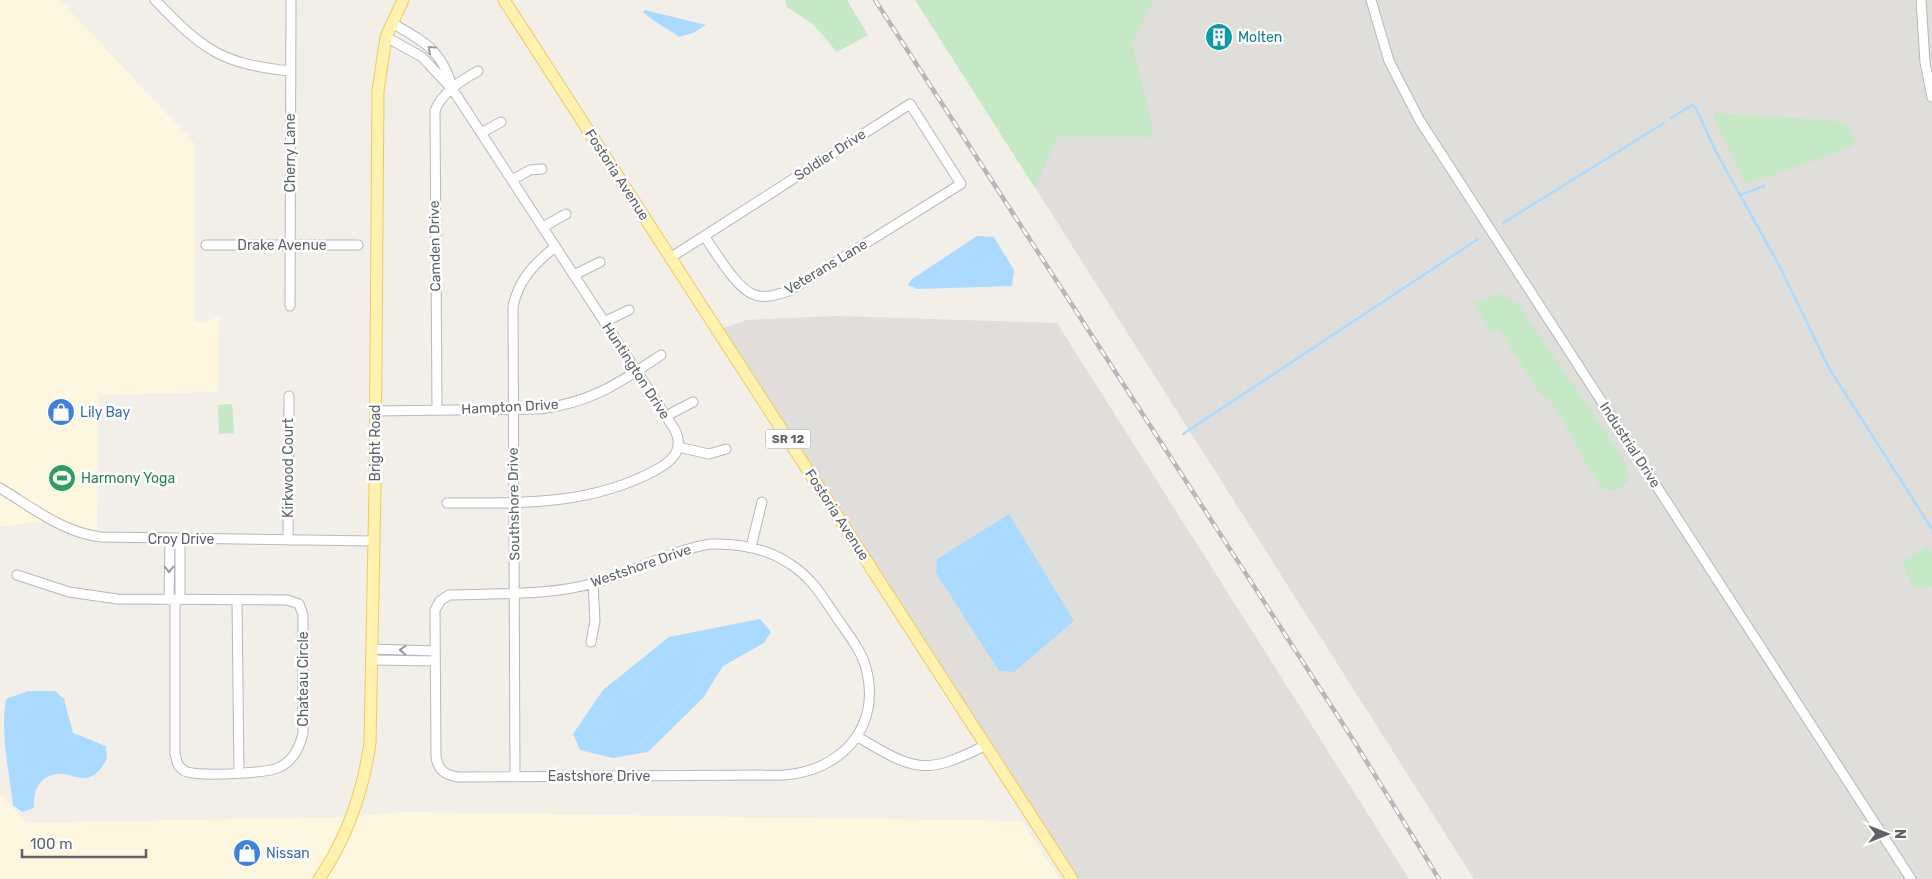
<svg xmlns="http://www.w3.org/2000/svg" width="1932" height="879" viewBox="0 0 1932 879" font-family="Rubik,sans-serif">
  <rect width="100%" height="100%" fill="#f1efe8"/>
  <!-- commercial -->
  <path fill="#fef7e0" d="M0,0H60L195,144V321L206,323L219,316L218,392L99,395L97,537L50,520L0,527Z
    M0,794L27,823L352,817L401,812L1021,821L1060,879H0Z"/>
  <!-- industrial -->
  <path fill="#e0deda" d="M916,0H1932V879H1474Z
    M837,316L1057,323L1409,879H1078L723,328L747,320Z"/>
  <!-- green -->
  <path fill="#c5e8c5" d="M785,0H847L868,35L837,52L813,24L787,7Z
    M915,0H1154L1132,42L1154,137L1058,136L1035,188Z
    M1717,113L1835,121L1847,124L1856,140L1852,147L1750,183H1744L1713,115Z
    M1503,294L1519,305L1625,461L1628,483L1614,491L1601,488L1550,399L1541,395L1499,329L1491,332L1473,302Z
    M232,404L234,433L219,434L218,405Z
    M1928,546L1932,554V586L1914,589L1902,562Z"/>
  <!-- water -->
  <path fill="#aadaff" d="M645,10L706,25L693,33L679,37C668,28 653,22 643,12Z
    M977,236L994,237L1014,270L1012,286L917,289L908,285L912,279Z
    M1009,514L1074,621L1014,672L999,671L936,573L937,559Z
    M760,619L771,632L764,643L723,666L703,698L648,752L613,758L580,750L573,734L603,690L669,637Z
    M28,691H55L64,699L73,733L106,746L107,759C104,764 100,771 95,774C82,784 70,772 57,774C38,777 33,792 34,808L22,812L13,805C9,771 0,732 6,699Z"/>
  <g fill="none" stroke-linecap="round" stroke-linejoin="round">
    <!-- stream -->
    <path stroke="#aadaff" stroke-width="2.5" d="M1671,118L1692,105L1696,108L1715,150L1779,265L1829,368L1932,529
      M1740,195L1764,186
      M1503,223L1664,123
      M1183,434L1478,239"/>
    <!-- minor casing -->
    <g stroke="#b5b8bc" stroke-width="11">
      <path id="minor" d="M155,0C203,50 221,64 291,71
        M1371,0L1389,61L1420,121L1911,879
        M1921,0L1925,62L1932,97
        M392,23C426,43 441,49 453,89
        M386,37L422,57L453,90L675,430C685,451 671,462 654,471C588,506 519,503 447,503
        M481,133L501,122
        M512,180L530,170L542,169
        M543,227L566,214
        M206,245H358
        M670,258L910,104L961,184L789,291C778,294 766,299 755,295C737,290 715,251 704,236
        M574,275L600,262
        M290,306L291,0
        M604,322L629,310
        M437,410L435,111C441,93 462,80 478,71
        M375,411L540,409C593,402 619,383 661,355
        M666,416L693,402
        M678,447L709,454L726,449
        M0,488C33,508 62,532 101,537L374,541
        M180,539V600
        M288,540L289,396
        M710,544C739,543 766,548 790,564C811,577 822,596 835,615C846,632 861,649 866,668C882,727 841,771 784,775L458,777C445,775 438,770 436,757L435,610L440,601L449,595C495,593 550,596 594,583C633,572 670,551 710,544Z
        M751,547L762,502
        M17,575L69,592L117,599L287,600L299,604L303,615V733C300,747 294,760 280,767C267,774 202,776 187,772C183,771 181,768 178,765L175,754V600
        M169,600L170,539
        M237,600L239,773
        M591,642L595,621L593,583
        M372,649L435,651
        M372,660L435,661
        M858,737C915,771 925,776 986,745
        M515,776L513,307C518,280 535,263 555,247"/>
    </g>
    <!-- major casing -->
    <g stroke="#f2c960" stroke-width="13">
      <path id="major" d="M504,0L1072,879
        M319,879C347,838 363,792 370,743L375,487L378,91L386,37L403,0"/>
    </g>
    <!-- minor -->
    <use href="#minor" stroke="#fff" stroke-width="9"/>
    <!-- major -->
    <use href="#major" stroke="#fff2af" stroke-width="11"/>
    <!-- rail casing -->
    <g stroke="#b6b7b8" stroke-width="4.5">
      <path id="rail" d="M875,0L1352,738L1439,879"/>
    </g>
    <!-- rail -->
    <use href="#rail" stroke="#fff" stroke-width="2.5" stroke-dasharray="8" stroke-linecap="butt"/>
  </g>
  <!-- one-way arrows -->
  <defs><path id="oneway-chevron" d="M-2-3.5L2.5 0L-2 3.5" fill="none" stroke-width="1.6" stroke-linecap="round" stroke-linejoin="round" transform="scale(1.25)"/></defs>
  <g stroke="#979a9d">
    <use href="#oneway-chevron" transform="translate(431 49) rotate(-138)"/>
    <use href="#oneway-chevron" transform="translate(169 569) rotate(90)"/>
    <use href="#oneway-chevron" transform="translate(403 650) rotate(-178)"/>
  </g>
  <!-- icons -->
  <defs>
    <g id="building-disc" transform="scale(1.4375)"><circle r="9.5" fill="#0f9aa8" stroke="#fff"/><path d="M-4-6H4V6H1V3H-1V6H-4ZM-2.5-4.3h1.7v1.8h-1.7ZM.8-4.3h1.7v1.8H.8ZM-2.5-1h1.7V.8h-1.7ZM.8-1h1.7V.8H.8Z" fill="#fff"/></g>
    <g id="shop-disc" transform="scale(1.4375)"><circle r="9.5" fill="#3f7fe0" stroke="#fff"/><path d="M-5-2.5h2.3a2.7 3.5 0 0 1 5.4 0H5L5.5 6h-11ZM-1.5-2.5h3a1.5 2.3 0 0 0-3 0Z" fill="#fff"/></g>
    <g id="stadium-disc" transform="scale(1.4375)"><circle r="9.5" fill="#2e9e5b" stroke="#fff"/><path d="M0-5a6.5 5 0 1 0 0 10a6.5 5 0 1 0 0-10ZM-3.5-1.8h7v3.6h-7Z" fill="#fff"/></g>
  </defs>
  <g fill-rule="evenodd">
    <use href="#building-disc" x="1219" y="37"/>
    <use href="#shop-disc" x="61" y="412"/>
    <use href="#stadium-disc" x="62" y="478"/>
    <use href="#shop-disc" x="247" y="853"/>
  </g>
  <g text-anchor="middle" dominant-baseline="central" stroke-width="5" stroke-linejoin="round" paint-order="stroke">
    <!-- shield labels -->
    <rect fill="#fff" stroke="#8f9295" stroke-width="1" x="765.5" y="429.5" width="45" height="19" rx="4"/>
    <g font-size="12" font-weight="bold" fill="#5f6368">
      <text x="788" y="439">SR 12</text>
    </g>
    <!-- culture labels -->
    <g font-size="14" fill="#0d838f" stroke="#fff" text-anchor="start">
      <text x="1238" y="37">Molten</text>
    </g>
    <!-- street labels -->
    <g font-size="14" fill="#5f6368" stroke="#fff">
      <text transform="translate(290 153) rotate(-90)">Cherry Lane</text>
      <text transform="translate(830 155) rotate(-33)">Soldier Drive</text>
      <text transform="translate(617 175) rotate(57)">Fostoria Avenue</text>
      <text x="282" y="245">Drake Avenue</text>
      <text transform="translate(435 246) rotate(-91)">Camden Drive</text>
      <text transform="translate(826 267) rotate(-31)">Veterans Lane</text>
      <text transform="translate(636 371) rotate(57)">Huntington Drive</text>
      <text transform="translate(510 407) rotate(-3)">Hampton Drive</text>
      <text transform="translate(375 443) rotate(-90)">Bright Road</text>
      <text transform="translate(1630 445) rotate(57)">Industrial Drive</text>
      <text transform="translate(288 468) rotate(-90)">Kirkwood Court</text>
      <text transform="translate(514 504) rotate(-91)">Southshore Drive</text>
      <text transform="translate(837 515) rotate(57)">Fostoria Avenue</text>
      <text x="181" y="539">Croy Drive</text>
      <text transform="translate(641 566) rotate(-19)">Westshore Drive</text>
      <text transform="translate(303 679) rotate(-90)">Chateau Circle</text>
      <text x="599" y="776">Eastshore Drive</text>
    </g>
    <!-- shop labels -->
    <g font-size="14" fill="#366cbe" stroke="#fff" text-anchor="start">
      <text x="80" y="412">Lily Bay</text>
      <text x="266" y="853">Nissan</text>
    </g>
    <!-- leisure labels -->
    <g font-size="14" fill="#27864d" stroke="#fff" text-anchor="start">
      <text x="81" y="478">Harmony Yoga</text>
    </g>
  </g>
  <!-- north arrow -->
  <g transform="translate(1887 834) rotate(90)" stroke="#ffffff" stroke-width="4" paint-order="stroke">
  <path d="M0-4L9 19L0 12L-9 19Z" fill="#5f6368"/>
  <text y="-8" font-size="14" font-weight="bold" text-anchor="middle" fill="#5f6368">N</text>
  </g>
  <!-- scale -->
  <path d="M22 849v8h124v-8" fill="none" stroke="#5f6368" stroke-width="2.5"/>
  <text x="30" y="849" font-size="15" fill="#5f6368" stroke="#ffffff" stroke-width="4" paint-order="stroke">100 m</text>
</svg>
